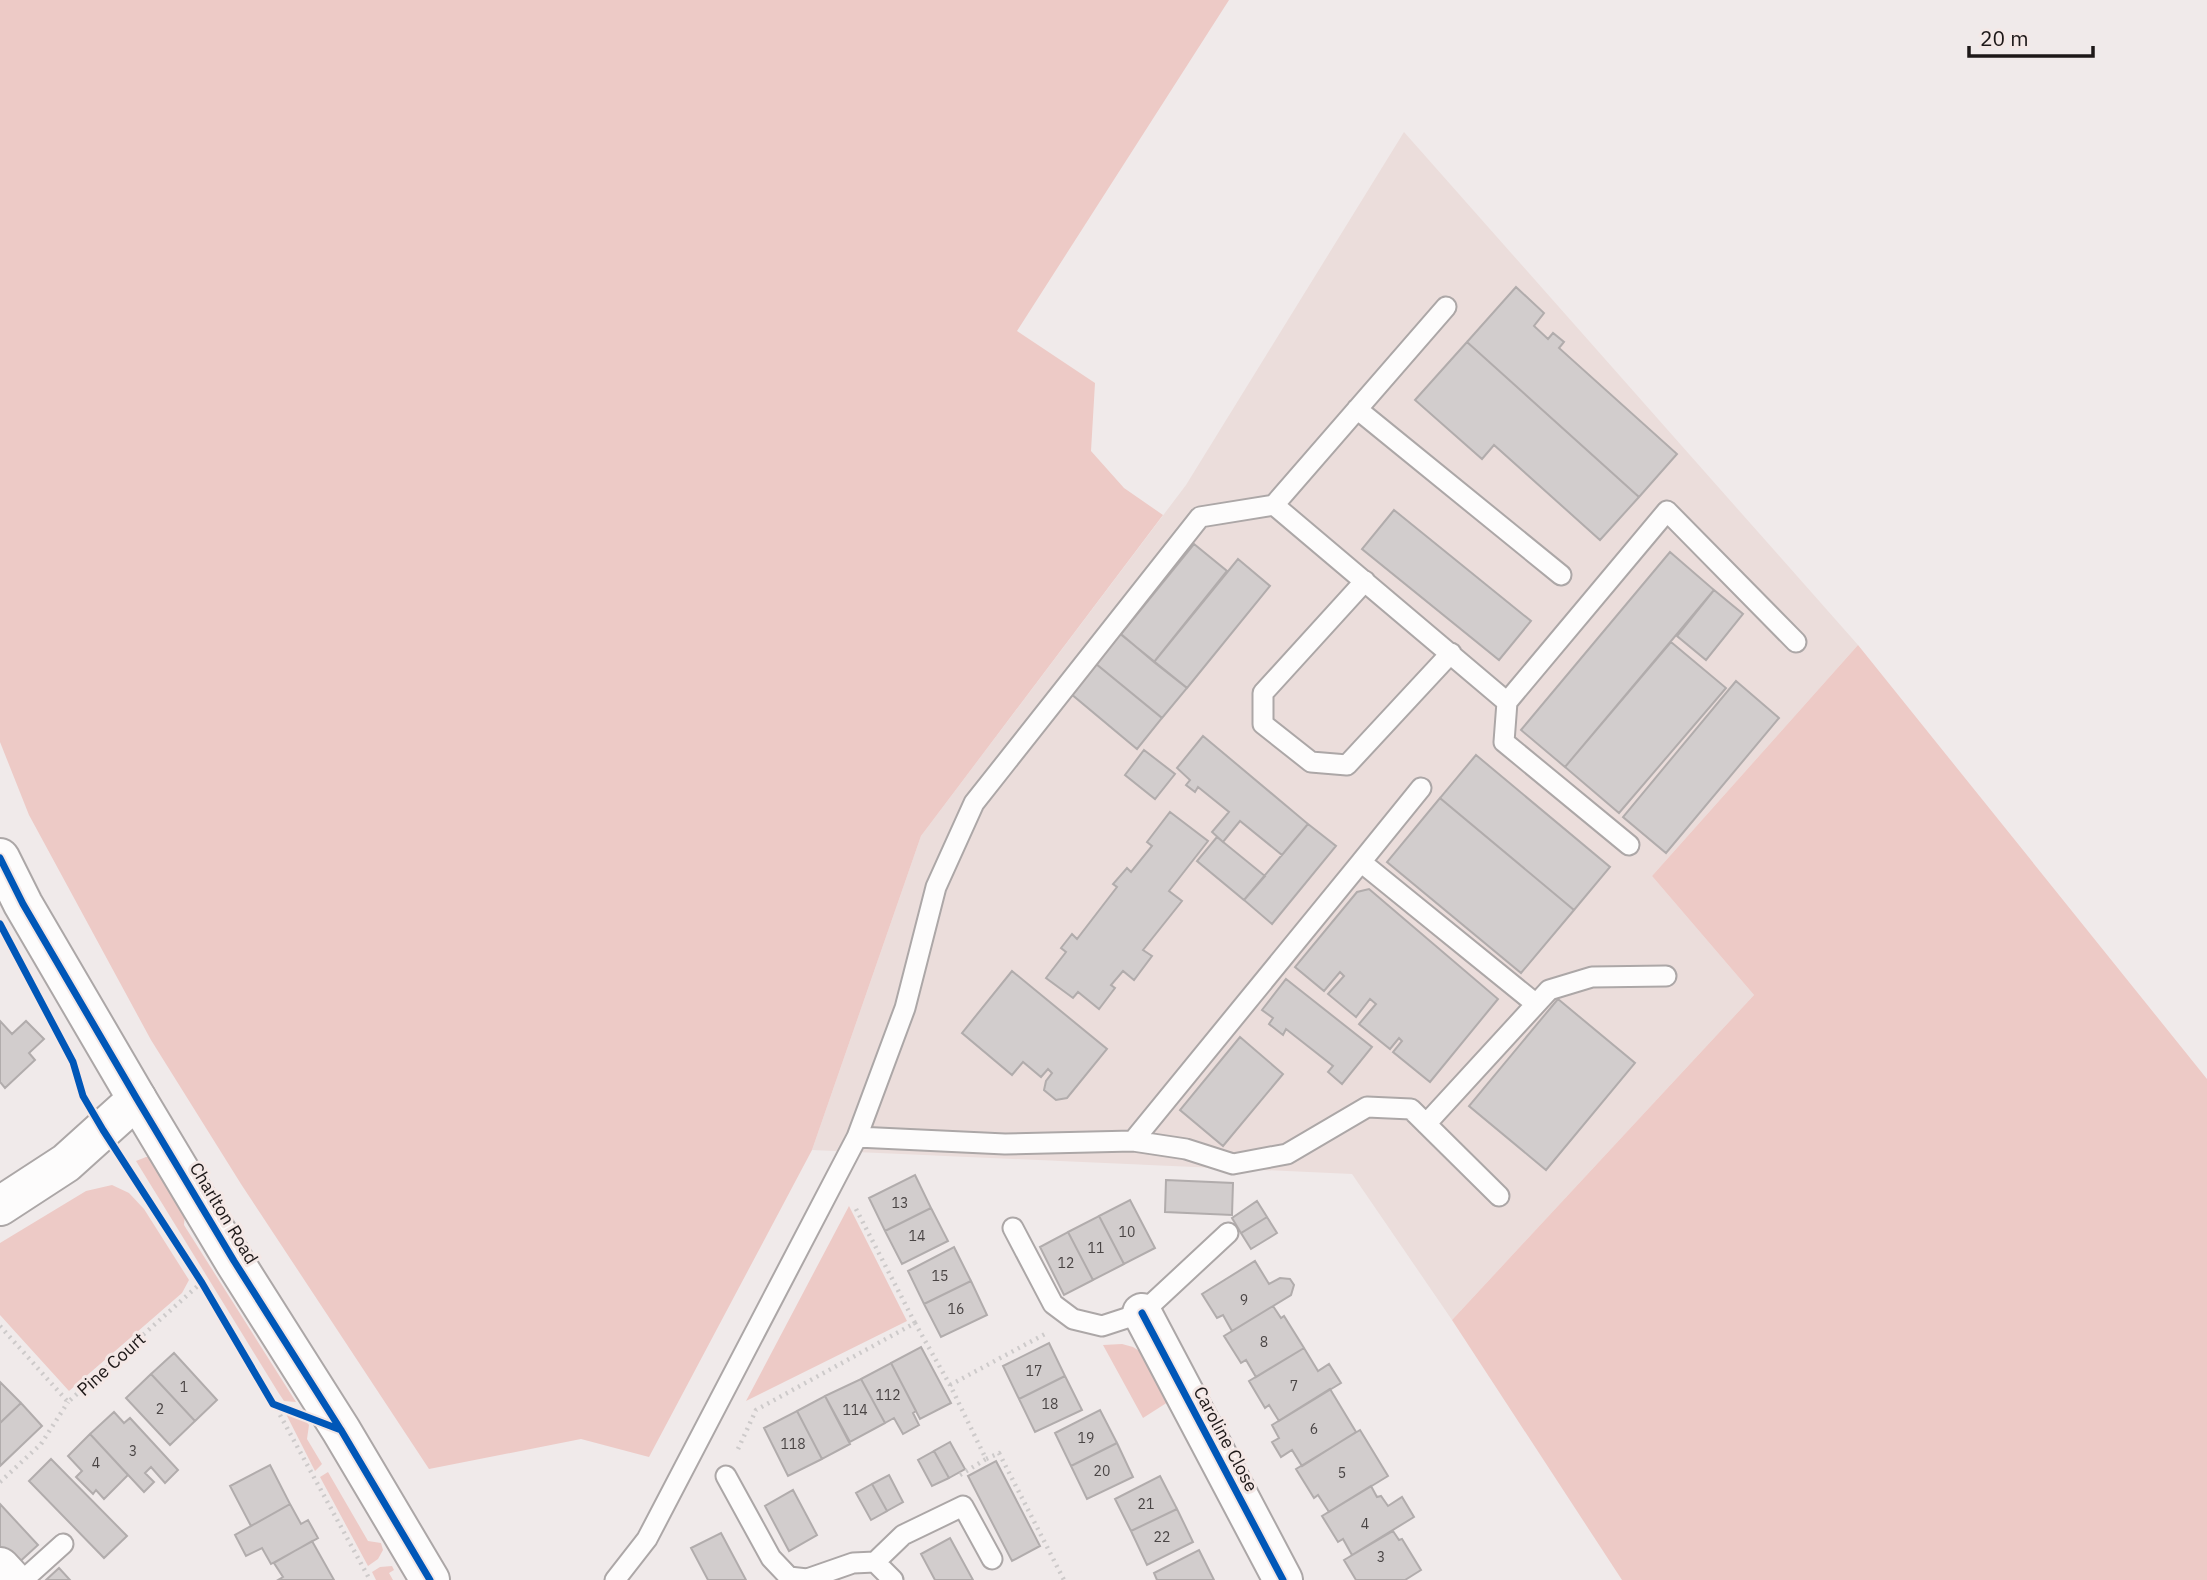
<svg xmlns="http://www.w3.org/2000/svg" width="2207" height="1580" viewBox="0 0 2207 1580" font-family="'IBM Plex Sans',sans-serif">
  <rect width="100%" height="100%" fill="#f0eaea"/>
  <!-- built -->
  <path fill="#ebdddb" d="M1404,132L1858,645L1652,876L1754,995L1452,1320L1352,1174L812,1150L921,836L1186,485Z"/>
  <!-- green -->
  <path fill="#edcac6" d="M0,0H1229L1017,331L1095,383L1091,451L1124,488L1163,515L921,836L812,1150L649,1457L581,1439L429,1469L241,1184L151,1040L29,815L0,742Z
    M1858,645L2207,1079V1580H1622L1452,1320L1754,995L1652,876Z
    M146,1157H151L185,1212L184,1225L296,1402L284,1401L278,1392L136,1161Z
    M112,1185L129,1193L144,1209L189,1280L182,1293L69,1391L0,1315V1243L86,1191Z
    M849,1206L907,1321L746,1401Z
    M1122,1344L1133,1347L1144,1354L1168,1402L1143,1418L1103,1345Z
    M285,1412L301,1414L309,1425L307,1439L322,1464L315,1471Z
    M328,1472L368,1541L381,1543L383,1550L378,1559L368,1566L320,1477Z
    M392,1566L394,1570L389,1573L393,1580H376L372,1572L380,1567Z"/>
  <!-- building -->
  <path fill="#d2cdcd" stroke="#b1acac" stroke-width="2" d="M1516,287L1544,313L1534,326L1548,339L1553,333L1564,342L1559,348L1677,454L1639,497L1467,342Z
    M1467,342L1639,497L1600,540L1494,445L1482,459L1415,400Z
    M1394,510L1531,621L1499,660L1362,549Z
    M1194,544L1227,571L1154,662L1121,634Z
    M1670,552L1714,590L1565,767L1521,730Z
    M1238,559L1270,586L1187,688L1154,662Z
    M1714,590L1743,614L1706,660L1677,636Z
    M1119,633L1187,688L1162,718L1095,663Z
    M1671,642L1726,688L1619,813L1565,767Z
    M1095,663L1162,718L1137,749L1070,693Z
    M1736,681L1779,718L1666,853L1623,817Z
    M1203,736L1308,824L1282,855L1240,821L1223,842L1212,832L1229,812L1198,787L1195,792L1186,785L1190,780L1177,768Z
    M1144,750L1175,774L1155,799L1125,775Z
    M1476,755L1610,867L1574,910L1440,798Z
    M1440,798L1574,910L1521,973L1387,862Z
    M1170,812L1208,841L1169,891L1182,901L1143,950L1152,956L1134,980L1123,971L1111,985L1115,988L1099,1009L1078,992L1073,998L1046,978L1066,952L1061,948L1072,934L1077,939L1117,887L1113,884L1127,868L1131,872L1152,846L1147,842Z
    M1308,824L1336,846L1272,924L1244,900Z
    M1217,837L1265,876L1244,900L1197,861Z
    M1369,889L1498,999L1430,1082L1393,1052L1402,1041L1399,1038L1390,1049L1359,1024L1376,1004L1370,999L1356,1017L1328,994L1344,976L1340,972L1324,991L1295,967L1357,892Z
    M1012,971L1107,1049L1067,1098L1056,1100L1044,1090L1046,1081L1052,1073L1048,1069L1041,1077L1023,1062L1012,1075L962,1033Z
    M1286,979L1372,1047L1342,1084L1328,1072L1333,1066L1286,1029L1283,1035L1269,1024L1273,1018L1262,1010Z
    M1558,999L1635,1063L1546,1170L1469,1106Z
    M0,1021L12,1034L26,1021L44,1039L29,1053L35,1060L5,1088L0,1082Z
    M1240,1037L1283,1074L1223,1146L1180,1110Z
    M915,1175L931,1208L885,1231L869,1198Z
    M1166,1180L1233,1183L1232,1215L1165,1212Z
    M1130,1200L1155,1248L1124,1264L1099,1216Z
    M1257,1201L1267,1217L1241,1233L1232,1218Z
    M931,1208L948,1241L902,1264L885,1231Z
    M1099,1216L1124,1264L1093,1280L1068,1232Z
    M1267,1217L1277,1233L1251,1249L1241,1233Z
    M1068,1232L1093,1280L1064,1295L1040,1247Z
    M954,1247L971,1281L924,1304L908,1271Z
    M1255,1261L1269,1284L1280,1278L1290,1279L1294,1285L1291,1295L1232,1331L1223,1315L1217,1318L1202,1294Z
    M971,1281L987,1315L941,1337L924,1304Z
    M1273,1306L1281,1318L1284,1316L1304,1348L1256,1377L1246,1360L1241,1363L1224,1336Z
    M1049,1343L1065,1376L1019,1399L1003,1366Z
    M921,1347L951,1403L920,1419L891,1363Z
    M1304,1348L1318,1371L1329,1364L1341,1383L1279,1421L1269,1405L1265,1408L1249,1381Z
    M174,1353L217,1400L195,1421L151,1374Z
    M891,1363L916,1411L913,1413L919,1425L903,1434L894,1418L885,1423L861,1379Z
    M151,1374L195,1421L170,1445L126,1398Z
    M1065,1376L1082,1410L1035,1432L1019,1399Z
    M861,1379L885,1423L850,1442L825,1396Z
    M0,1382L21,1403L0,1423Z
    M1330,1389L1356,1432L1302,1466L1292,1450L1281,1457L1272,1442L1279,1438L1272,1425Z
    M825,1396L850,1444L822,1459L797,1411Z
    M21,1403L42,1426L0,1466V1423Z
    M1100,1410L1117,1443L1071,1466L1055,1433Z
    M797,1411L822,1459L788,1476L764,1428Z
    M114,1412L124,1423L130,1418L178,1470L165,1483L151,1467L145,1473L154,1482L144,1492L90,1434Z
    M1360,1430L1388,1476L1329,1512L1318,1495L1314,1498L1296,1469Z
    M90,1434L128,1475L104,1499L96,1490L93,1494L76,1477L82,1471L68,1456Z
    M950,1442L965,1469L949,1478L934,1451Z
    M1117,1443L1133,1477L1087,1499L1071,1466Z
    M934,1451L949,1478L932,1486L918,1460Z
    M51,1459L127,1536L104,1558L29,1481Z
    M996,1461L1040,1546L1012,1561L968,1476Z
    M270,1465L290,1504L251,1526L230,1486Z
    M889,1475L903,1502L887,1511L872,1484Z
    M1160,1476L1177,1509L1131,1531L1115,1499Z
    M872,1484L887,1511L871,1520L856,1493Z
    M1371,1486L1377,1497L1381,1496L1388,1506L1402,1497L1414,1517L1352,1555L1343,1539L1338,1542L1322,1516Z
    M793,1490L817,1535L789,1551L765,1506Z
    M0,1504L38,1545L15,1566L0,1550Z
    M290,1504L301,1524L308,1520L318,1538L271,1564L262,1548L246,1556L235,1535Z
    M1177,1509L1193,1542L1147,1565L1131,1531Z
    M1393,1531L1399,1540L1402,1539L1421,1570L1405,1580H1356L1344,1560Z
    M721,1533L746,1580H708L691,1548Z
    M950,1538L973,1580H935L921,1554Z
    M312,1541L334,1580H278L283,1577L274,1563Z
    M1199,1550L1214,1580H1157L1154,1573Z
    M59,1568L70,1580H46Z"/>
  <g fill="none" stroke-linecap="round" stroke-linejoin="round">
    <!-- service casing -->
    <g stroke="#aca7a7" stroke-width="23">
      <path id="service" d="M1357,409L1561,575
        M1274,505L1507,702L1667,511L1796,642
        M1365,581L1263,693V724L1311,762L1347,765L1451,653
        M1507,702L1504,742L1629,845
        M1361,862L1421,788
        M1426,1124L1549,990L1592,977L1666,976
        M857,1137L1005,1144L1133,1141L1186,1149L1233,1164L1287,1154L1367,1107L1411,1109L1499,1196
        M1133,1141L1361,862L1536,1004
        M1013,1228L1053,1304L1073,1319L1102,1326L1142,1313L1228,1233
        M726,1476L771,1558L789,1577L807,1579L853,1563L875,1562L893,1580
        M875,1562L903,1535L963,1506L992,1559
        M23,1580L63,1544
        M615,1580L647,1539L857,1137L905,1008L936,887L974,803L1200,517L1274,505L1446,307"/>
    </g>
    <!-- minor casing -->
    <g stroke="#aca7a7" stroke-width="42">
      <path id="minor" d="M0,1206L66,1163L137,1099
        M1142,1313L1283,1580
        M0,1567L12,1580"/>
    </g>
    <!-- tertiary casing -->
    <g stroke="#aca7a7" stroke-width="42">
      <path id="tertiary" d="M0,858L23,904L137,1099L234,1261L341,1430L430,1580"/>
    </g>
    <!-- path -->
    <path stroke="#cdcaca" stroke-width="4.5" stroke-dasharray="2 5" stroke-linecap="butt" d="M856,1209L915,1323
      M0,1326L68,1402L201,1283
      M950,1385L1045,1334
      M280,1415L370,1580
      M738,1449L756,1410L915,1323L950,1385L986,1459L999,1453L1064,1580
      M960,1475L986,1459
      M0,1482L41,1444L68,1402"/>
    <!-- service -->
    <use href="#service" stroke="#fdfcfc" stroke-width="19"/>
    <!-- minor -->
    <use href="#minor" stroke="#fdfcfc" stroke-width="38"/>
    <!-- tertiary -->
    <use href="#tertiary" stroke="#fdfcfc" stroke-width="38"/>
    <!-- cycleway casing -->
    <g stroke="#f4e8e6" stroke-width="11">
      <path id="cycleway" d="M0,858L23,904L137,1099L234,1261L341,1430L430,1580
        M0,924L73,1062L83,1096L103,1130L202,1283L273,1404L341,1430
        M1142,1313L1283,1580"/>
    </g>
    <!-- cycleway -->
    <use href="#cycleway" stroke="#0057b8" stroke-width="7"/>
  </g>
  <g text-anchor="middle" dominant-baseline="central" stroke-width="6" stroke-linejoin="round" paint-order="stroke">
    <!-- number labels -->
    <g font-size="14" fill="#4a4545">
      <text x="900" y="1203">13</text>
      <text x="1127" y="1232">10</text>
      <text x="917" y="1236">14</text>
      <text x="1096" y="1248">11</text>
      <text x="1066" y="1263">12</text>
      <text x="940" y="1276">15</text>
      <text x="1244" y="1300">9</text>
      <text x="956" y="1309">16</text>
      <text x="1264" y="1342">8</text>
      <text x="1034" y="1371">17</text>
      <text x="1294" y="1386">7</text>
      <text x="184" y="1387">1</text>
      <text x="888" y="1395">112</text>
      <text x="1050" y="1404">18</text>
      <text x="160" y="1409">2</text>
      <text x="855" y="1410">114</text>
      <text x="1314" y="1429">6</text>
      <text x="1086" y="1438">19</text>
      <text x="793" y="1444">118</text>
      <text x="133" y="1451">3</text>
      <text x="96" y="1463">4</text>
      <text x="1102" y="1471">20</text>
      <text x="1342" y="1473">5</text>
      <text x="1146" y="1504">21</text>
      <text x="1365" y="1524">4</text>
      <text x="1162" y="1537">22</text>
      <text x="1381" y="1557">3</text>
    </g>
    <!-- street labels -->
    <g font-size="18" fill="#1d1818" stroke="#f4e8e6">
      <text transform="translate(224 1213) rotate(59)">Charlton Road</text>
      <text transform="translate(111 1364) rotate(-42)">Pine Court</text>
      <text transform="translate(1226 1439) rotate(62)">Caroline Close</text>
    </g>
  </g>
  <!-- scale -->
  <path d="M1969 46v10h124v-10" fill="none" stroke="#1d1818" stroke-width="3.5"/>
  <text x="1980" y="46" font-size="21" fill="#1d1818" stroke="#f4e8e6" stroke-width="5" paint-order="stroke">20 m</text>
</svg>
